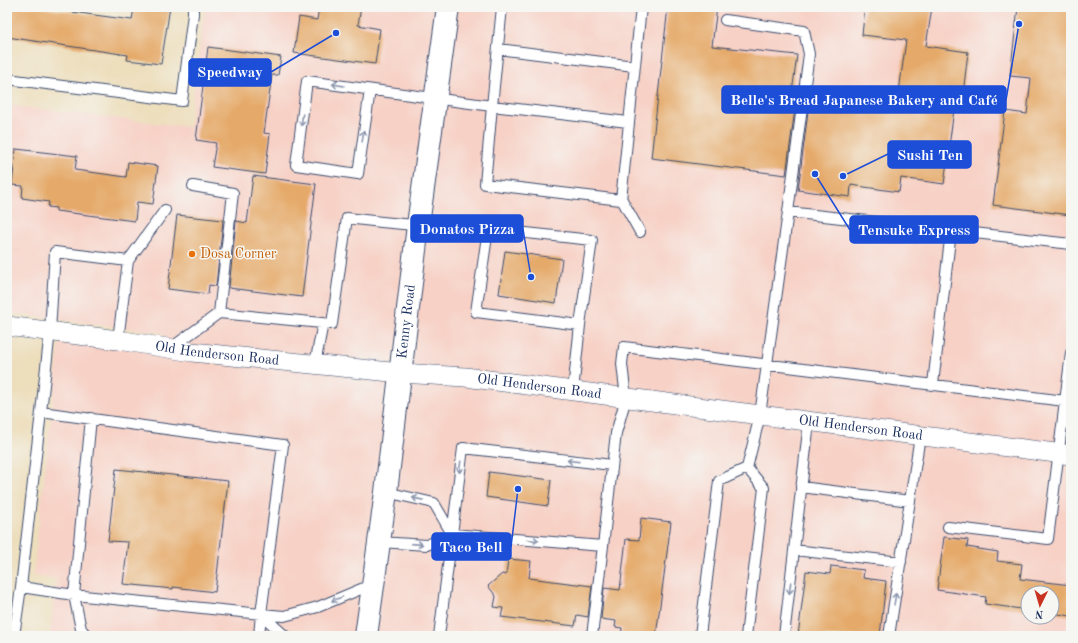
<svg xmlns="http://www.w3.org/2000/svg" width="1078" height="643" viewBox="0 0 1078 643" font-family="'Old Standard TT',serif">
  <rect width="100%" height="100%" fill="#f6f6f2"/>
  <filter id="ink" filterUnits="userSpaceOnUse"><feTurbulence type="fractalNoise" baseFrequency=".025" numOctaves="2"/><feDisplacementMap in="SourceGraphic" scale="8" xChannelSelector="R" yChannelSelector="G"/><feConvolveMatrix kernelMatrix="1 2 1 2 8 2 1 2 1" color-interpolation-filters="sRGB"/></filter>
  <filter id="wash" filterUnits="userSpaceOnUse"><feTurbulence type="fractalNoise" baseFrequency=".012" numOctaves="4" result="noise"/><feDisplacementMap in="SourceGraphic" scale="16" xChannelSelector="R" yChannelSelector="G"/><feGaussianBlur stdDeviation="0.9" result="paint"/><feColorMatrix in="noise" values="0 0 0 0 0 0 0 0 0 0 0 0 0 0 0 0 0 1.4 0 .05"/><feComposite in="paint" operator="in"/></filter>
  <g filter="url(#wash)">
    <rect width="100%" height="100%" fill="#eddebc"/>
    <!-- built -->
    <path fill="#f7d1c6" fill-rule="evenodd" d="M205,7H1071V636H50L56,579L33,576L60,337L161,346L163,333L7,313V105L189,127ZM1028,593H1052V617H1028Z"/>
    <g id="blocks">
      <!-- building -->
      <path fill="#e5aa6a" d="M7,7H34L132,20L134,7H170L161,64L127,60L128,55L7,37Z
        M319,7H361L358,25L380,29L375,64L294,53L299,17L317,20Z
        M668,7H717L712,46L797,55L792,93L797,94L786,175L651,158Z
        M865,7H932L926,46L968,52L962,103L955,102L944,184L901,178L899,192L851,185L850,197L798,190L810,96L860,102L861,94L898,99L906,40L862,35Z
        M1018,7H1071V215L993,205L1005,111L1027,114L1031,78L1010,76Z
        M208,47L281,57L278,75H272L264,133L270,134L265,174L212,167L216,143L196,140Z
        M16,149L77,156L75,170L126,177L128,162L158,166L153,204L137,202L135,221L56,211V208L48,207L49,202L22,198L23,186L12,185Z
        M253,176L316,184L302,297L229,288L236,221L247,223Z
        M177,215L223,220L216,286L209,285L208,294L168,289Z
        M505,251L562,259L556,303L499,294Z
        M116,469L228,481L215,592L173,587V589L123,584L128,542L108,541Z
        M489,472L551,480L548,506L486,497Z
        M641,518L671,522L656,636H621L622,628L615,627L616,621L601,619L604,588L620,590L626,539L639,540Z
        M944,537L968,540L967,547L998,552L997,561L1022,564L1020,579L1071,585V616L1052,613V593H1028V610L985,604L986,597L937,590Z
        M508,559L531,561L529,578L592,586L588,617L577,615L575,626L501,617L503,608L494,607L496,596L488,586L502,574L506,575Z
        M831,566L864,570L863,578L886,581L880,636H798L806,571L830,574Z"/>
    </g>
  </g>
  <g filter="url(#ink)">
    <use href="#blocks" fill-opacity="0" stroke="#3a496c" stroke-width="1"/>
    <g fill="none" stroke-linecap="round" stroke-linejoin="round">
      <!-- service casing -->
      <g stroke="#3a496c" stroke-width="12">
        <path id="service" d="M502,7L492,106L628,122
          M725,20L804,31L809,54L788,212L760,415L747,468L764,488L746,636
          M498,49L634,66
          M7,79L182,101L193,14V7
          M370,90L358,174L296,165L307,81L492,106L485,184L621,200L641,7
          M193,186L233,193L219,313L332,324L347,218C394,224 440,228 488,229
          M621,198L640,232
          M788,212L1071,244
          M488,229L592,240L580,325L476,312Z
          M128,261L165,210
          M171,348L219,313
          M315,364L323,323
          M933,384L951,231
          M573,391L580,325
          M41,412L50,331L55,252L128,261L118,340
          M801,487L910,501
          M386,492L434,503L452,534
          M948,527L1048,539L1071,353
          M379,542L427,545L452,534L603,546
          M794,550L901,562
          M261,614L285,636
          M14,636L21,587
          M87,636L81,629L74,595L91,418
          M259,636L261,614L283,445L41,412L21,587L74,595L261,614L284,616L318,607L373,584
          M439,636L463,448L612,465
          M592,636L603,546L616,433L626,398L622,364L624,347L1065,401
          M700,636L719,481L747,468
          M784,636L809,422
          M889,636L920,436"/>
      </g>
      <!-- minor casing -->
      <g stroke="#3a496c" stroke-width="20">
        <g id="minor">
          <path id="s1" d="M7,326L118,340L192,352L401,373L465,377L1071,455"/>
        </g>
      </g>
      <!-- primary casing -->
      <g stroke="#3a496c" stroke-width="24">
        <g id="primary">
          <path id="s2" d="M366,636L386,492L418,225L448,7"/>
        </g>
      </g>
      <!-- service -->
      <use href="#service" stroke="#fff" stroke-width="10"/>
      <!-- minor -->
      <use href="#minor" stroke="#fff" stroke-width="19"/>
      <!-- primary -->
      <use href="#primary" stroke="#fff" stroke-width="22"/>
    </g>
    <!-- one-way arrows -->
    <defs><path id="oneway-shaft" d="M-6 0H5M1.5-3L5.5 0L1.5 3" fill="none" stroke-width="1.6" stroke-linecap="round" stroke-linejoin="round"/></defs>
    <g stroke="#8d97ae">
      <use href="#oneway-shaft" transform="translate(338 85) rotate(-172)"/>
      <use href="#oneway-shaft" transform="translate(302 120) rotate(97)"/>
      <use href="#oneway-shaft" transform="translate(363 136) rotate(-82)"/>
      <use href="#oneway-shaft" transform="translate(573 461) rotate(-174)"/>
      <use href="#oneway-shaft" transform="translate(460 467) rotate(97)"/>
      <use href="#oneway-shaft" transform="translate(418 499) rotate(-167)"/>
      <use href="#oneway-shaft" transform="translate(533 540) rotate(5)"/>
      <use href="#oneway-shaft" transform="translate(417 544) rotate(4)"/>
      <use href="#oneway-shaft" transform="translate(790 588) rotate(97)"/>
      <use href="#oneway-shaft" transform="translate(337 599) rotate(158)"/>
      <use href="#oneway-shaft" transform="translate(895 599) rotate(-81)"/>
    </g>
  </g>
  <!-- markers -->
  <circle fill="#e8710a" stroke="#f6f6f2" stroke-width="1.5" cx="192" cy="254" r="4"/>
  <g text-anchor="middle" dominant-baseline="central" stroke-width="3" stroke-linejoin="round" paint-order="stroke">
    <!-- food labels -->
    <g font-size="14" fill="#c56008" stroke="#f6f6f2" text-anchor="start">
      <text x="200" y="254">Dosa Corner</text>
    </g>
    <!-- street labels -->
    <g font-size="14" fill="#1b2f5e" stroke="#f6f6f2">
      <text stroke="none"><textPath href="#s2" startOffset="317">Kenny Road</textPath></text>
      <text stroke="none"><textPath href="#s1" startOffset="212">Old Henderson Road</textPath></text>
      <text stroke="none"><textPath href="#s1" startOffset="536">Old Henderson Road</textPath></text>
      <text stroke="none"><textPath href="#s1" startOffset="860">Old Henderson Road</textPath></text>
    </g>
  </g>
  <!-- callouts -->
  <path fill="none" stroke="#1d4ed8" stroke-width="1.5" d="M336 33L271 72M1019 24L1006 100M843 176L888 154M531 277L523 229M815 174L850 230M518 489L511 547"/>
  <g fill="#1d4ed8" stroke="#f6f6f2" stroke-width="1.5">
    <circle cx="336" cy="33" r="4"/>
    <circle cx="1019" cy="24" r="4"/>
    <circle cx="843" cy="176" r="4"/>
    <circle cx="531" cy="277" r="4"/>
    <circle cx="815" cy="174" r="4"/>
    <circle cx="518" cy="489" r="4"/>
  </g>
  <g fill="#1d4ed8" stroke="#1d4ed8" stroke-width="1.5">
    <rect x="189" y="59" width="82" height="27" rx="4"/>
    <rect x="722" y="86" width="284" height="27" rx="4"/>
    <rect x="888" y="141" width="83" height="27" rx="4"/>
    <rect x="411" y="215" width="112" height="27" rx="4"/>
    <rect x="850" y="216" width="128" height="27" rx="4"/>
    <rect x="432" y="533" width="79" height="27" rx="4"/>
  </g>
  <g font-size="15" text-anchor="middle" font-weight="bold" fill="#fff">
    <text x="230" y="77">Speedway</text>
    <text x="864" y="105">Belle's Bread Japanese Bakery and Café</text>
    <text x="930" y="160">Sushi Ten</text>
    <text x="467" y="234">Donatos Pizza</text>
    <text x="914" y="235">Tensuke Express</text>
    <text x="471" y="552">Taco Bell</text>
  </g>
  <!-- margin -->
  <rect width="1078" height="643" fill="none" stroke="#f6f6f2" stroke-width="24"/>
  <!-- north arrow -->
  <g transform="translate(1040 605) rotate(185)"><circle r="19" fill="#f6f6f2" stroke="#9ea6b7"/>
  <path d="M0-3L7 15L0 10L-7 15Z" fill="#c8321e"/>
  <text y="-6" font-size="11" font-weight="bold" text-anchor="middle" fill="#1b2f5e">N</text>
  </g>
</svg>
